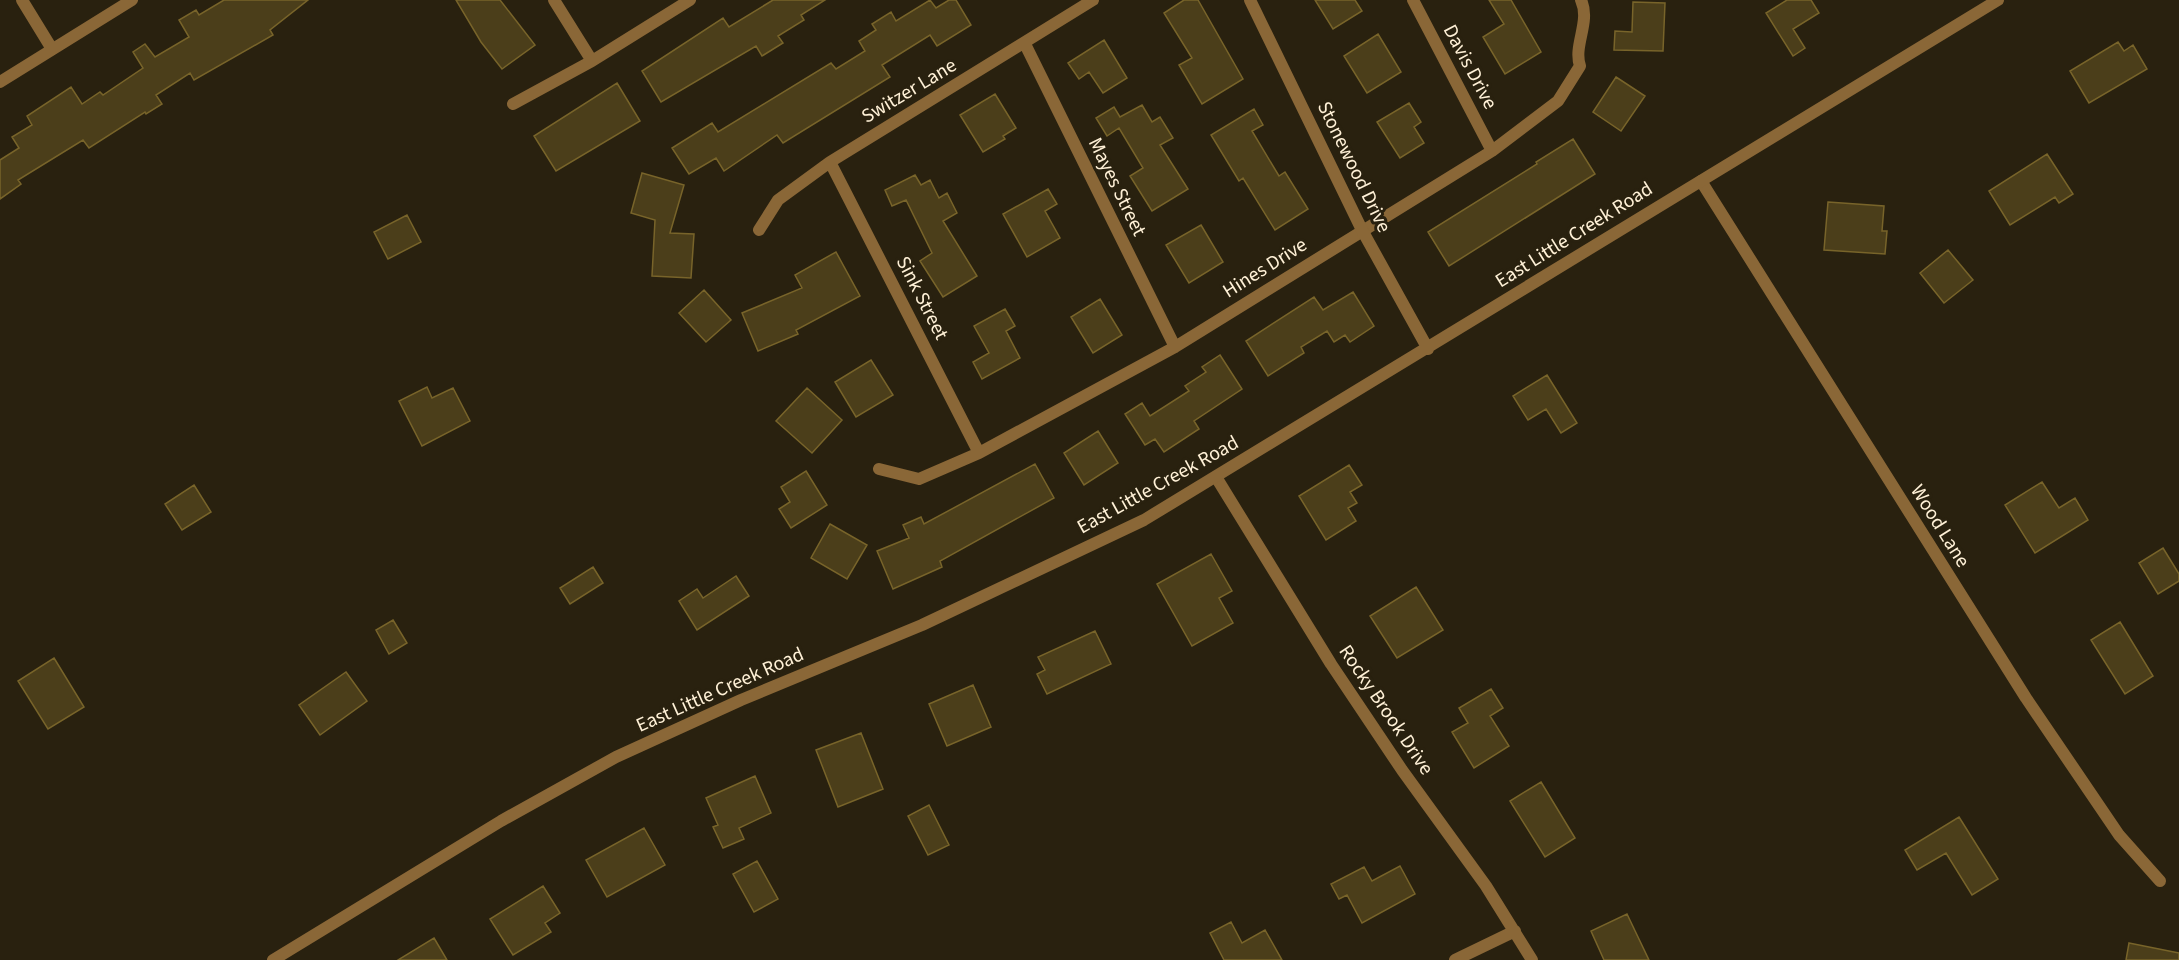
<svg xmlns="http://www.w3.org/2000/svg" width="2179" height="960" viewBox="0 0 2179 960" font-family="'Source Sans 3',sans-serif">
  <rect width="100%" height="100%" fill="#29210f"/>
  <!-- building -->
  <path fill="#4b3e1a" stroke="#78642a" stroke-width="1.5" d="M224,0H308L270,30L273,35L194,80L190,73L156,95L162,104L146,114L145,112L89,148L83,140L18,180L21,184L0,199V160L19,148L12,137L32,125L27,116L71,87L82,104L100,92L103,95L143,68L133,52L145,44L155,57L189,37L179,20L196,10L199,15Z
    M456,0H500L535,45L502,69L481,42Z
    M773,0H825L801,15L804,20L778,36L783,43L762,56L756,46L661,102L642,71L723,18L729,27Z
    M930,0L936,8L949,0H956L971,25L937,46L930,35L882,65L890,77L783,143L777,135L724,171L716,158L689,174L672,148L712,123L718,132L831,63L836,69L865,51L859,41L876,30L872,24L891,12L896,21Z
    M1184,0H1198L1243,79L1202,104L1179,65L1192,58L1164,13Z
    M1315,0H1355L1362,11L1333,29Z
    M1489,0H1511L1541,52L1505,74L1483,37L1504,24Z
    M1787,0H1811L1819,13L1793,29L1805,48L1793,56L1766,13Z
    M1633,2L1665,3L1663,51L1614,50L1615,31L1632,32Z
    M1378,34L1401,72L1367,93L1344,56Z
    M1104,40L1127,78L1103,93L1089,72L1079,79L1068,63Z
    M2118,42L2124,51L2133,45L2147,69L2089,103L2070,71Z
    M1616,77L1645,96L1621,131L1593,112Z
    M617,83L640,121L556,171L534,136Z
    M995,94L1016,128L1003,136L1005,139L983,152L960,115Z
    M1409,103L1421,122L1414,127L1424,143L1400,158L1377,122Z
    M1142,105L1152,122L1160,117L1173,138L1160,145L1188,189L1152,211L1130,176L1143,168L1119,128L1107,136L1096,118L1114,107L1120,117Z
    M1254,109L1263,125L1252,131L1279,176L1285,172L1308,209L1275,230L1243,178L1239,181L1211,135Z
    M1573,139L1595,174L1449,266L1428,232L1537,164L1536,162Z
    M2047,154L2073,194L2059,203L2055,197L2010,225L1989,191Z
    M642,173L684,185L670,233L694,234L691,278L652,276L655,220L631,213Z
    M915,175L921,185L930,180L939,198L947,193L957,213L943,221L977,276L943,297L920,261L932,253L906,200L892,206L885,190Z
    M1048,189L1057,204L1045,211L1060,238L1027,257L1003,214Z
    M1828,202L1884,206L1882,231H1887L1885,254L1824,250Z
    M407,215L421,242L388,259L374,232Z
    M1201,225L1223,262L1189,283L1166,245Z
    M1948,250L1973,280L1944,303L1920,273Z
    M836,252L860,296L796,330L798,334L758,351L742,313L802,288L795,275Z
    M704,290L731,320L706,342L679,313Z
    M1353,292L1374,326L1350,342L1345,335L1334,342L1327,331L1301,347L1304,353L1268,376L1246,341L1314,297L1323,310Z
    M1100,299L1122,335L1093,353L1071,317Z
    M1005,309L1015,326L1006,331L1020,358L982,379L973,362L989,353L974,326Z
    M1220,355L1242,389L1194,421L1199,429L1164,452L1155,439L1145,445L1125,414L1142,403L1150,416L1189,391L1185,386L1206,372L1202,367Z
    M871,360L893,395L856,417L835,382Z
    M1547,375L1577,423L1561,433L1546,409L1528,420L1513,396Z
    M427,387L432,398L453,388L470,421L422,446L399,401Z
    M807,388L842,420L812,453L776,421Z
    M1098,431L1118,463L1084,485L1064,453Z
    M1035,464L1054,498L940,561L942,567L893,589L877,551L909,538L903,525L921,517L924,524Z
    M1349,465L1362,485L1350,492L1357,503L1348,508L1356,521L1326,540L1299,496Z
    M806,471L827,505L791,528L779,509L790,502L781,487Z
    M2042,482L2059,508L2075,498L2088,520L2035,553L2005,505Z
    M194,485L211,512L182,530L165,504Z
    M830,524L867,545L847,579L811,558Z
    M2163,548L2179,574V581L2158,594L2139,563Z
    M1211,554L1232,591L1219,598L1233,623L1192,646L1157,584Z
    M593,567L603,583L570,604L560,588Z
    M736,576L749,596L697,630L679,601L697,589L703,598Z
    M1416,587L1443,630L1397,658L1370,616Z
    M393,620L407,643L389,654L376,630Z
    M2120,622L2153,676L2125,694L2091,640Z
    M1095,631L1111,664L1047,694L1037,674L1045,670L1038,657Z
    M54,658L84,707L48,729L18,681Z
    M346,672L367,701L320,735L299,705Z
    M973,685L991,727L947,746L929,704Z
    M1491,689L1503,708L1490,716L1509,746L1474,768L1452,732L1468,723L1459,708Z
    M861,733L883,789L838,807L816,750Z
    M755,776L771,813L739,828L744,839L723,848L713,827L718,825L706,798Z
    M1541,782L1575,838L1545,857L1510,801Z
    M929,805L949,845L928,855L908,816Z
    M1959,817L1998,879L1972,895L1946,853L1917,870L1905,850Z
    M644,828L665,865L607,897L586,860Z
    M757,861L778,899L754,912L733,874Z
    M1400,866L1415,894L1362,923L1347,895L1339,899L1331,884L1364,867L1372,881Z
    M543,886L560,913L545,923L551,932L513,955L490,919Z
    M1627,914L1649,960H1604L1591,931Z
    M1231,922L1242,943L1265,930L1282,960H1224L1210,933Z
    M434,938L447,960H398Z
    M2129,943L2179,953V960H2126Z"/>
  <g fill="none" stroke-linecap="round" stroke-linejoin="round">
    <!-- minor -->
    <path stroke="#8a6737" stroke-width="12" d="M22,0L52,49
      M554,0L592,61
      M1413,0L1492,151
      M1025,44L1175,347
      M0,82L132,0
      M513,104L592,61L690,0
      M830,162L979,453
      M1701,181L2026,698L2119,835L2160,881
      M759,230L778,200L830,162L1093,0
      M879,469L919,479L979,453L1175,347L1492,151L1558,101L1580,66C1573,45 1591,22 1581,0
      M1216,477L1331,664L1402,770L1486,886L1532,960
      M1455,960L1515,931"/>
    <!-- tertiary -->
    <path stroke="#8a6737" stroke-width="12" d="M1250,0L1362,230L1428,349
      M273,960L501,821L616,757L741,700L922,625L1144,520L1998,0"/>
  </g>
  <g text-anchor="middle" dominant-baseline="central" stroke-width="6" stroke-linejoin="round" paint-order="stroke">
    <!-- street labels -->
    <g font-size="20" fill="#fff1d7" stroke="#29210f">
      <text transform="translate(1470 67) rotate(62)">Davis Drive</text>
      <text transform="translate(909 91) rotate(-31)">Switzer Lane</text>
      <text transform="translate(1354 167) rotate(64)">Stonewood Drive</text>
      <text transform="translate(1117 187) rotate(64)">Mayes Street</text>
      <text transform="translate(1574 235) rotate(-32)">East Little Creek Road</text>
      <text transform="translate(1265 268) rotate(-32)">Hines Drive</text>
      <text transform="translate(922 298) rotate(63)">Sink Street</text>
      <text transform="translate(1158 485) rotate(-29)">East Little Creek Road</text>
      <text transform="translate(1940 526) rotate(58)">Wood Lane</text>
      <text transform="translate(720 690) rotate(-24)">East Little Creek Road</text>
      <text transform="translate(1386 710) rotate(56)">Rocky Brook Drive</text>
    </g>
  </g>
</svg>
